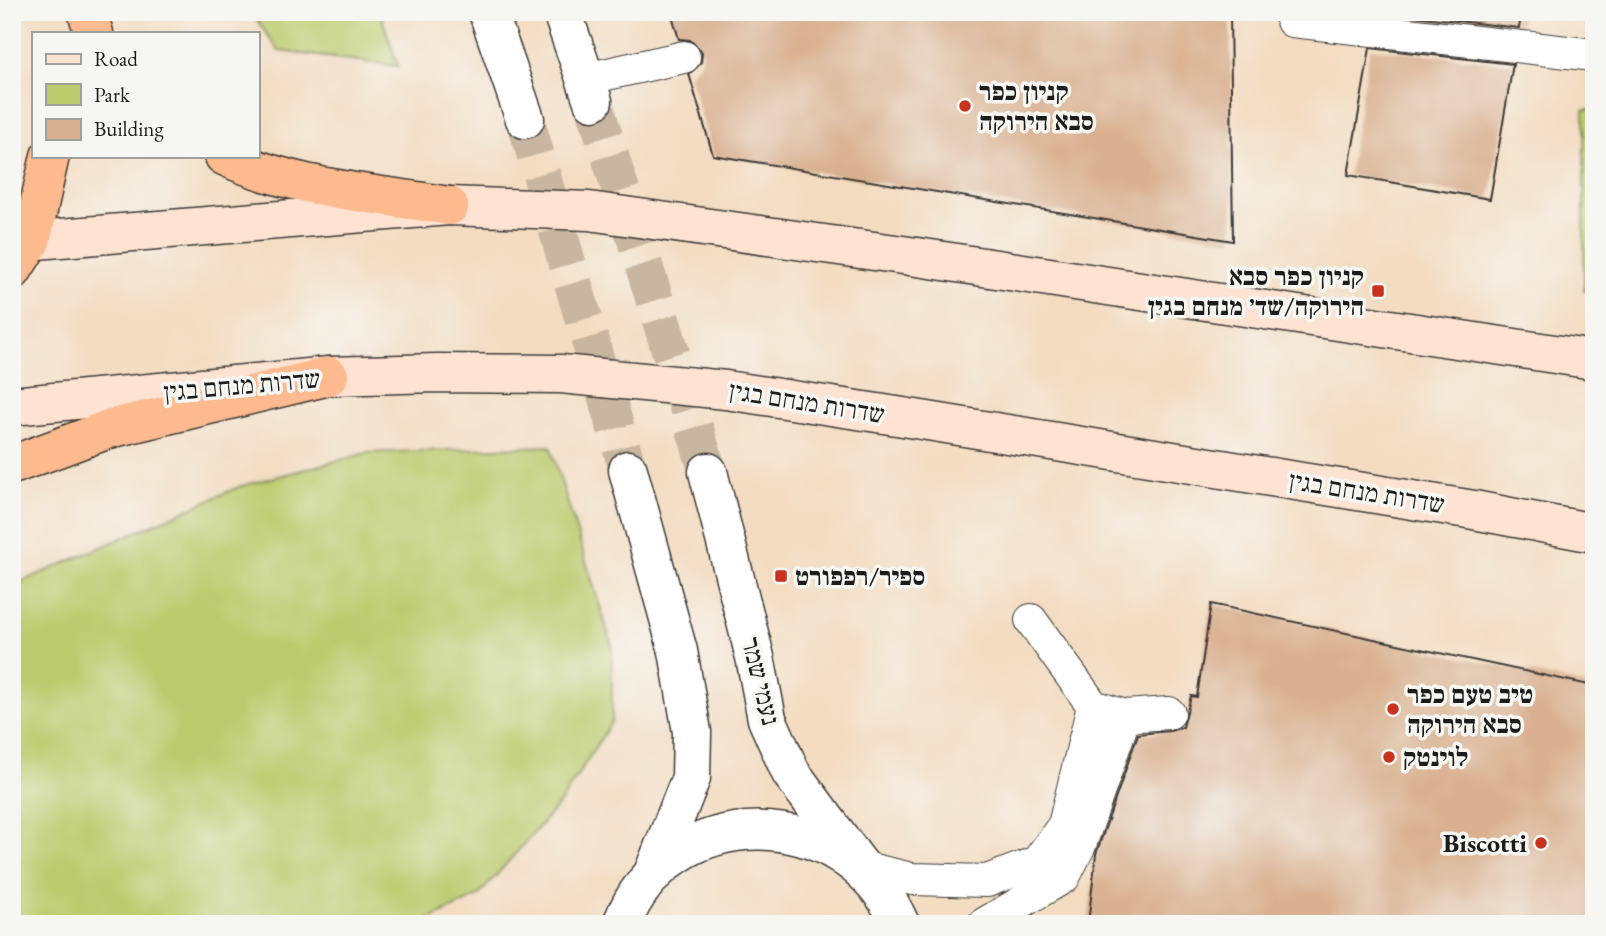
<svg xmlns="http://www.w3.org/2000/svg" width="1606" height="936" viewBox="0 0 1606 936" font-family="'EB Garamond','Frank Ruhl Libre',serif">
  <rect width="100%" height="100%" fill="#f6f6f2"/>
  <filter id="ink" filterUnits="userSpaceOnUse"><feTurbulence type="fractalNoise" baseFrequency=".0143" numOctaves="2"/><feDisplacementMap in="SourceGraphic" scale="14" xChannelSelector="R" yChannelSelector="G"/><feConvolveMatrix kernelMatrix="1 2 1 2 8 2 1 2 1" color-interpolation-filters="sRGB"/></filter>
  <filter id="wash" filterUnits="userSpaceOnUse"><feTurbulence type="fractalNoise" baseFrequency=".00686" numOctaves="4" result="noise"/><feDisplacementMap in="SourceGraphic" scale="28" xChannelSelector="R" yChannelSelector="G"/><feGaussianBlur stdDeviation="1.57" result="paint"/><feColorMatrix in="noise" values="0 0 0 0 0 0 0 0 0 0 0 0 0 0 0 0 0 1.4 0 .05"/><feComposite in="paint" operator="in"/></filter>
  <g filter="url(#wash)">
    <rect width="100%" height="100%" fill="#f3dcc1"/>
    <!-- green -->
    <path fill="#bccb6d" stroke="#6c7444" stroke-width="2" d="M251,12H380L398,66L279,51Z
      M1594,108V292L1584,291V110Z
      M550,446L612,645V721L560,803L478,896L420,924H12V586L241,486L367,453Z"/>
    <g id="blocks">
      <!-- building -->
      <path fill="#d9b190" d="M671,12H1230L1233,241L713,155L689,74L701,63L702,52L690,40L679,39Z
        M1379,12H1522L1519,28Z
        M1370,48L1513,64L1490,199L1348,175Z
        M1211,604L1594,686V924H1088L1096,854L1138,734L1170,731L1183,727L1191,696L1197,697Z"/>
    </g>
  </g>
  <g filter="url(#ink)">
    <use href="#blocks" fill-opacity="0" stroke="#3c3935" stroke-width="2"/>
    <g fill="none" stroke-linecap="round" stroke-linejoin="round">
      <!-- tertiary-tunnel -->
      <path stroke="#c8b6a0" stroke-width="38" stroke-dasharray="38 19" stroke-linecap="butt" d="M593,101L708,472
        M525,119L628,470"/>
      <!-- service casing -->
      <g stroke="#3c3935" stroke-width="34">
        <path id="service" d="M1291,12L1292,21L1594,55
          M585,79L684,57
          M1031,620L1093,706L1125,716L1169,713
          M861,867L912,879L987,881L1037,862L1064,825L1093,706
          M984,924L1064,877L1080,845L1125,716"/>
      </g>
      <!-- tertiary casing -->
      <g stroke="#3c3935" stroke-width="41">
        <path id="tertiary" d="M488,12L525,119
          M562,12L593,101
          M628,470L678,651L692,732L691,778L652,876
          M708,472L755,657L767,719L791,773L861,867
          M622,924C671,797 847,802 900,924"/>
      </g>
      <!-- secondary casing -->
      <g stroke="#3c3935" stroke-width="41">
        <path id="secondary" d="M12,242L449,206L589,211L924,258L1594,360
          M12,406L329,376L437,373L561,374L726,390L897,416L1474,510L1594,533"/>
      </g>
      <!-- trunk casing -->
      <g stroke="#3c3935" stroke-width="41">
        <path id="trunk" d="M87,12L94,33
          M224,156C294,189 373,193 449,206
          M12,271L31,241L50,156
          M12,465L109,429L329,376"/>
      </g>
      <!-- service -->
      <use href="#service" stroke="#fff" stroke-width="32"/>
      <!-- tertiary -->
      <use href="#tertiary" stroke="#fff" stroke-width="38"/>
      <!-- secondary -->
      <use href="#secondary" stroke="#fee3d2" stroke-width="38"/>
      <!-- trunk -->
      <use href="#trunk" stroke="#fcba8e" stroke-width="38"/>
    </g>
  </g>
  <!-- markers -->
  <g fill="#c8321e" stroke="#f6f6f2" stroke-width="2.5">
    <circle cx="965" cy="106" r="7"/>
    <rect x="1371" y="284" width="14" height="14" rx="3.5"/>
    <rect x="774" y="569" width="14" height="14" rx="3.5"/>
    <circle cx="1393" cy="709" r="7"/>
    <circle cx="1389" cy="757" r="7"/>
    <circle cx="1541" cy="843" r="7"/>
  </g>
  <g text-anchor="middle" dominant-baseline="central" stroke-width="7" stroke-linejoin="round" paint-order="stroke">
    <!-- poi labels -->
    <g font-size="26" font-weight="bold" fill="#1c1c1c" stroke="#f6f6f2" text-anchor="start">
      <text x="979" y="91">קניון כפר<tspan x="979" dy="30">סבא הירוקה</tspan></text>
      <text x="1364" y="276" text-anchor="end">קניון כפר סבא<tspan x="1364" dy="30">הירוקה/שד׳ מנחם בגין</tspan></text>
      <text x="795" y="576">ספיר/רפפורט</text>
      <text x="1407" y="694">טיב טעם כפר<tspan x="1407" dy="30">סבא הירוקה</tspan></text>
      <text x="1403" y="757">לוינטק</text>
      <text x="1527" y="843" text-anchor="end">Biscotti</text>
    </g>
    <!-- street labels -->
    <g font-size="26" fill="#1c1c1c" stroke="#f6f6f2">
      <text transform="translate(242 385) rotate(-5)">שדרות מנחם בגין</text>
      <text transform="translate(807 402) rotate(9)">שדרות מנחם בגין</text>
      <text transform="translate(1367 492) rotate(9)">שדרות מנחם בגין</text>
      <text transform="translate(761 681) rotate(76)">נעמי שמר</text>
    </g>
  </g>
  <!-- margin -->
  <rect width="1606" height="936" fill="none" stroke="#f6f6f2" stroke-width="42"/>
  <!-- legend -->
  <rect x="32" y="32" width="228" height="126" fill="#f6f6f2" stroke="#9f9f9c" stroke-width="2"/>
  <rect x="46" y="54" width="35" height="10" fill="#fee3d2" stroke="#9f9f9c" stroke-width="2"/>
  <text x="94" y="66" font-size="21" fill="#1c1c1c">Road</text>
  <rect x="46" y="84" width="35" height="21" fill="#bccb6d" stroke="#9f9f9c" stroke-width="2"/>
  <text x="94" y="102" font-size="21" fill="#1c1c1c">Park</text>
  <rect x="46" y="119" width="35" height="21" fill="#d9b190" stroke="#9f9f9c" stroke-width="2"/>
  <text x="94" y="136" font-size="21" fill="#1c1c1c">Building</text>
</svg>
